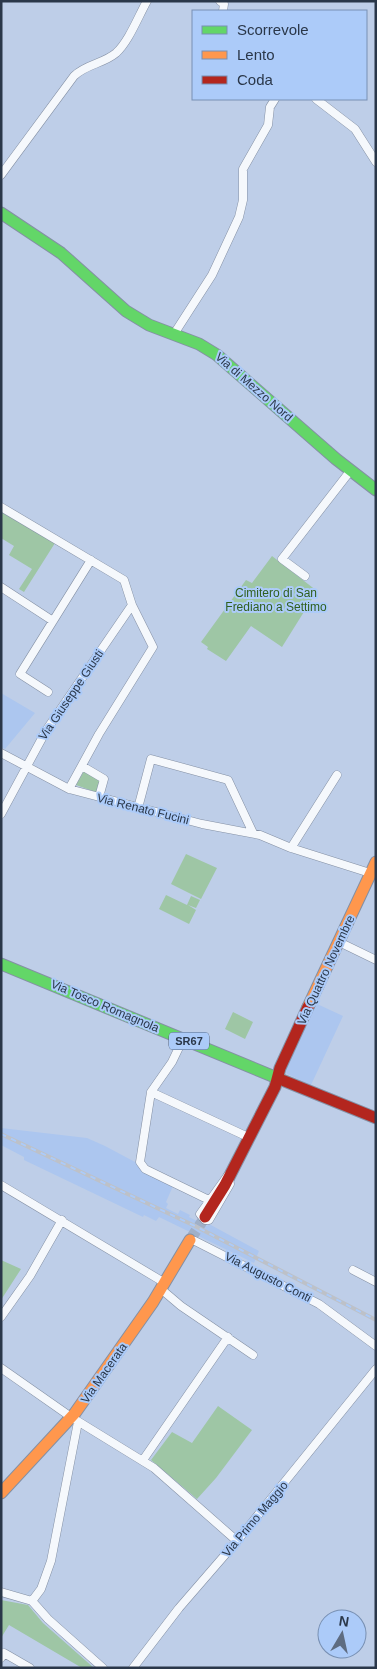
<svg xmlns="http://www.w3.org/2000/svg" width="377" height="1669" viewBox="0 0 377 1669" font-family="Helvetica,sans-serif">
  <rect width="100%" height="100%" fill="#becee8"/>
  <!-- built -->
  <path fill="#acc6ef" d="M1,693L35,713L5,749L1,747Z
    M315,1003L343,1016L311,1085L287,1074L285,1070Z
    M1,1128L87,1138L105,1146L135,1162L153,1177L173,1186L166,1202L168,1204L166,1208L178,1214L180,1210L190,1215L189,1217L207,1226L209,1224L259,1251L254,1263L159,1217L156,1221L144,1215L143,1217L24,1160V1157L1,1145Z"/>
  <!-- green -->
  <path fill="#9ec6a5" d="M1,512L55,543L24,592L19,589L32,569L9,555L14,546L1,538Z
    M272,556L317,591L282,647L251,626L226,661L207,649L208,647L201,642L246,580L252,583Z
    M84,771L102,780L98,793L76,785Z
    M186,854L217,868L201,899L171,884Z
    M166,895L187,905L191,896L200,900L196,908L188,905L196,910L189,924L159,909Z
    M233,1012L253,1022L245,1039L225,1029Z
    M1,1260L21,1269L1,1300Z
    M218,1406L252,1430L216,1478L197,1499L151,1460L172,1432L192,1443Z
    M1,1600L28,1605L43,1623L94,1668H82L9,1625L1,1638Z"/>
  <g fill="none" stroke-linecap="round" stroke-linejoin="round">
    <!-- secondary-tunnel -->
    <path stroke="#a0b0c8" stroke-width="11" stroke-dasharray="11 5.5" stroke-linecap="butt" d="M190,1240L205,1217"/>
    <!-- street casing -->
    <g stroke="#8490a4" stroke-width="9">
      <path id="street" d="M220,1L224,4L223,11
        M316,99L355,129L376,162
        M1,175L74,76C86,64 103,64 116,53C129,41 138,17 147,1
        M174,334L212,275L239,217L243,200V169L268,125L270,107L275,99
        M1,507L124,580L132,605L153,647L99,734L69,789
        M305,576L282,559L351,470
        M1,587L53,621
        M48,692L20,674L91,560
        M1,753L69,789L202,824L260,835L291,848L370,873
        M82,766L104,779L99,797
        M138,808L151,759L228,780L253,833
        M1,814L47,729L132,605
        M291,848L337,775
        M339,942L376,960
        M183,1039L172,1062L151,1092L140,1162L145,1169L209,1200
        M151,1092L248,1137
        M228,1175L230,1184L209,1220H205L200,1214Z
        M1,1185L165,1283
        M195,1241L319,1304L376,1346
        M353,1270L376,1282
        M161,1289L181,1306L253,1355
        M1,1317L30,1276L62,1220
        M1,1368L71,1417L154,1468L237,1541
        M143,1460L228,1337
        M1,1592L32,1601L48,1619L103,1668
        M32,1601L41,1589L51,1561L78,1422
        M1,1658L4,1653L30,1668
        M133,1668L179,1608L237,1541L376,1369"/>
    </g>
    <!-- fast casing -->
    <g stroke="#8490a4" stroke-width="13">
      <path id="fast" d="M1,213L61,253L126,311L149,325L199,344L217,355L336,459L376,490
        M1,964L282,1080"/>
    </g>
    <!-- slow casing -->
    <g stroke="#8490a4" stroke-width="13">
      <path id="slow" d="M308,1007L376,862
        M1,1493L75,1413L153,1302L190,1240"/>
    </g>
    <!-- jam casing -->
    <g stroke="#8490a4" stroke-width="13">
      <path id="jam" d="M282,1080L376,1118
        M205,1217L225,1185L275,1087L280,1068L308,1007"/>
    </g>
    <!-- street -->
    <use href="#street" stroke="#f5f8fc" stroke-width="8"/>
    <!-- fast -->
    <use href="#fast" stroke="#63d668" stroke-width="11"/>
    <!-- slow -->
    <use href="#slow" stroke="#ff974d" stroke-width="11"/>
    <!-- jam -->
    <use href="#jam" stroke="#b3261e" stroke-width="11"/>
    <!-- rail casing -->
    <g stroke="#bdc1c8" stroke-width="4">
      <path id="rail" d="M1,1134L195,1226L376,1320"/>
    </g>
    <!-- rail -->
    <use href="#rail" stroke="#accbf9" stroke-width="2" stroke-dasharray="5.5" stroke-linecap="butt"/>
  </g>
  <g text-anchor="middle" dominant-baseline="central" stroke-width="4" stroke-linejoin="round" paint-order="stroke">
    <!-- shield labels -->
    <rect fill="#accbf9" stroke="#51637e" stroke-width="1" x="169" y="1032.5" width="40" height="17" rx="4"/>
    <g font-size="11" font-weight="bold" fill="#2a3749">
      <text x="189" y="1041">SR67</text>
    </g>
    <!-- street labels -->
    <g font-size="12" fill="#2a3749" stroke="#accbf9">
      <text transform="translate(254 387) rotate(41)">Via di Mezzo Nord</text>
      <text transform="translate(71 695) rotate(-56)">Via Giuseppe Giusti</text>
      <text transform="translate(143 809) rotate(14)">Via Renato Fucini</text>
      <text transform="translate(326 970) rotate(-65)">Via Quattro Novembre</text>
      <text transform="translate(105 1006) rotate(23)">Via Tosco Romagnola</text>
      <text transform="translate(268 1277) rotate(27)">Via Augusto Conti</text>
      <text transform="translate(104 1373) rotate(-55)">Via Macerata</text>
      <text transform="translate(255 1519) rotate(-50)">Via Primo Maggio</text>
    </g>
    <!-- park labels -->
    <g font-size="12" fill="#305f1d" stroke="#accbf9">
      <text x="276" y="593">Cimitero di San<tspan x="276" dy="14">Frediano a Settimo</tspan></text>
    </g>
  </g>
  <!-- border -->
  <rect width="377" height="1669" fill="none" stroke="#2a3749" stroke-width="5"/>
  <!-- legend -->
  <rect x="192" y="10" width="175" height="90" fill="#accbf9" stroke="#7890b3"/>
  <rect x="202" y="26" width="25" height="8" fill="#63d668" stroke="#7890b3"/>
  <text x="237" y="35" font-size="15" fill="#2a3749">Scorrevole</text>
  <rect x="202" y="51" width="25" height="8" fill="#ff974d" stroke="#7890b3"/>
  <text x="237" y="60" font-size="15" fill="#2a3749">Lento</text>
  <rect x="202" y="76" width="25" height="8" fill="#b3261e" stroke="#7890b3"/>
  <text x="237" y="85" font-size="15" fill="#2a3749">Coda</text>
  <!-- north arrow -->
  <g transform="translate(342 1634) rotate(9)"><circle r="24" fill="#accbf9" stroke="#7890b3"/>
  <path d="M0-4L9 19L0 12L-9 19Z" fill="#5e6c81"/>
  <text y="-8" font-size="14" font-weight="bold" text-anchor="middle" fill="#2a3749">N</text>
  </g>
</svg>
